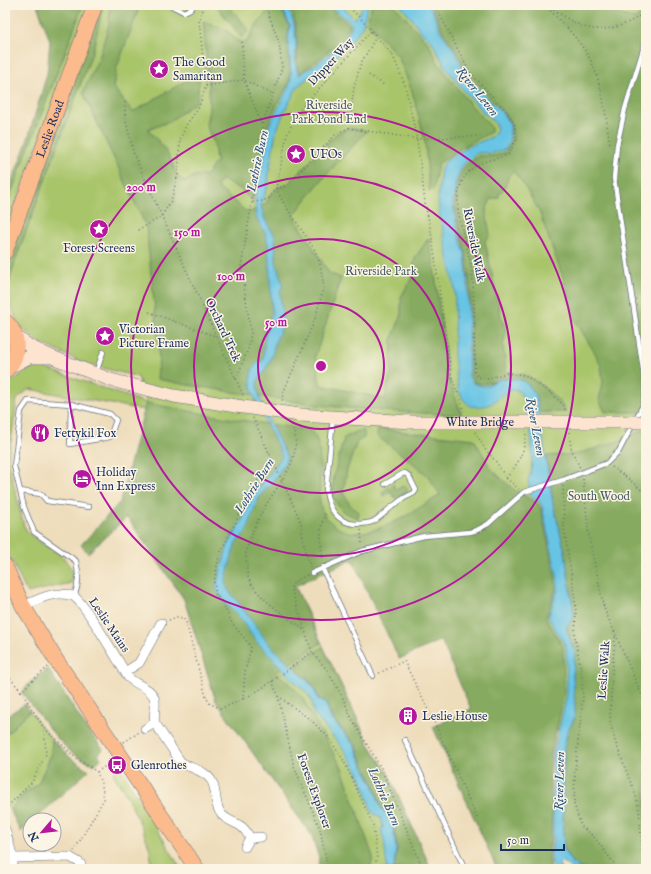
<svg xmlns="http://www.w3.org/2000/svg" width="651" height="874" viewBox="0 0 651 874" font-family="'IM FELL English',serif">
  <rect width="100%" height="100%" fill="#fcf5e5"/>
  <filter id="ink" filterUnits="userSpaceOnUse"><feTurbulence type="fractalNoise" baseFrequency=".025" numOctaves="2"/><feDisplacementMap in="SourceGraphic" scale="8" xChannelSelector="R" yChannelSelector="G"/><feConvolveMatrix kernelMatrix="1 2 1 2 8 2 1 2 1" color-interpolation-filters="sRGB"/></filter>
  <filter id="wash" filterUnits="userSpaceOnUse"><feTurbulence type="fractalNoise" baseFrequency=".012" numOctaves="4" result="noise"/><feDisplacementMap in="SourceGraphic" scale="16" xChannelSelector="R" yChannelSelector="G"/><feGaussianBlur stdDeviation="0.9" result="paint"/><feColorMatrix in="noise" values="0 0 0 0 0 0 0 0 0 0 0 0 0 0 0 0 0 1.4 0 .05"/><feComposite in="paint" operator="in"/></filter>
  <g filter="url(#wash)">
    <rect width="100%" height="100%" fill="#edb"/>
    <!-- green -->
    <path fill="#a9c56b" stroke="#627a64" d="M83,5H89L5,233V209Z
      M103,5H575L599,8L604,5H646V869L572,755L522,666L352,559L295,586L369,744L389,775L431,869H318L319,858L312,836L216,701L184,599L127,517L150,413L138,377L83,363L39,342L19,326L6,295L15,261L93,50Z
      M42,367L146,403L144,410L29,389L17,399L8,462L24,526L30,535L64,558L73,571L71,583L27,593L5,547V386L29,369Z
      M30,711L52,740L51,755L38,784L22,796L10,810L5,803V736L20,720Z
      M120,767L181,869H151C151,863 151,856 150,850C142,823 127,797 113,773Z"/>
    <!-- forest -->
    <path fill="#86aa5f" stroke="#506c5e" d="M37,5H83L5,209V199L27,142L47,74L50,41Z
      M98,5H103L93,50L15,261L6,295L5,262Z
      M110,5H141L138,11L117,67L113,87L133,112L200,72L197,101L170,121L148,130C156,138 165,148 170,158C176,170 172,173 185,182L194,176L206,175L216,162L214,143L206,125L209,109V85L203,21L225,29L238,41L246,43C254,29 261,14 275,7L274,5H280L289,26L288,39L290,73L289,83L275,108L267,126L252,200L240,189L221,179L217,187L248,213L266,204C271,192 275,188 287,185L337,133L349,128L367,131C341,159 315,185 294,216L329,273L341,278L315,357L317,362L320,385L385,399L391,371L392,339L401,316V297L411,279L415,258L428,239L433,259L448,377L462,415L382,411L317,405L188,385L157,379L159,358L158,340L146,226L83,93L100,55L109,24Z
      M216,5H228L249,30L241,37Z
      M289,5H326L350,25L342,40L314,63L300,73L297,68C297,47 299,25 289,5Z
      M372,5H394L429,44L438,63L470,104L491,127V132L461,148L438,164L433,189L429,191L425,141L412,91L398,56L367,22Z
      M430,5H570L599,8L635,19L646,11V412H605L599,399L603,383L601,366L595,353L575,320L564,280L539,211L522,182L513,171C506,177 509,179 505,186C502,192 501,190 498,198L491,199L486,211L490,235L485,241L501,317L506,332L503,345L506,372C512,373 519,373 525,375C536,379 562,401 566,412H539L537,407L506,379L481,384L474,382L471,376L470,285L466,253L459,227L455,204L458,182L464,167L478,156H495L506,152L513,139L511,124L504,113L467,72L457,51L443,32L435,12Z
      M146,403C180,409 213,416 247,421C265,424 282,425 299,429C302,429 308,429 310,431C327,441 316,490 321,507C323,515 328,520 333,524C361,550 415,510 440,495L428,476L413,463L377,436L378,429L474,439L491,469L513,489L537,503L541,509L555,575L556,589L546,618L563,647L564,694L551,757L550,777L552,810L551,838L549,854L551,869H497L433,727L471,709L441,640L399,659L352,559L295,586L321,643L277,672C286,683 301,691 306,705L342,768L373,857L370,869H318L319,858L312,836L216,701L184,599L127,517L88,553L81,545L120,502Z
      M643,430H646V869H582L572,864L564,849L563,830L564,748L568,730L574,719L573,675L575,653L566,628L574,616L565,552L553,504L546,456L577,454L619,441Z
      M358,431H364V438L357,442L347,470L343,493L351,506L359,512L358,518L343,512L332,497L334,475L344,438Z
      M393,484L396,490L405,485L408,491L395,498L391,491L383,496L382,492Z
      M323,647L369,744L389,775L431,869H394L397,848L394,827L388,814L381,807L374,784L365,768L356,745L332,718L329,711L327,703L319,699L313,685L294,666Z
      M48,669L87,729L103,749L98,755L101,759L94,765C86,761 77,757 70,751C51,734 38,712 22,693L29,683Z
      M25,704L30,711L20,720L5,736V717Z
      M52,740L72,759L89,770L34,820H30V823L21,832L10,810L22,796L38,784L51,755Z"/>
    <!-- water -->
    <path fill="#67c4e5" stroke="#417aa2" d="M281,5H286C292,15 295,27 296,38C297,51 293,63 299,75L315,65L344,41L352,25C346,17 337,13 330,5H341L354,19L359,14L363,5H368L362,27L350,43L324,68L309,77L298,86L284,112L276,132L269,172L268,185L261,205L265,220L275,236L276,262L283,285L280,291L283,325L275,342L272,356L264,373L259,378L257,384L259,395L270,423L287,457C284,465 279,474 273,481C269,487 262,492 259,498C251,512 251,534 236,542C234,549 232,556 230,564C226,579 222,586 235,598L269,644L313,686L318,699L326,704L331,718L355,746L364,768L373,784L381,808L388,814L393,827L396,848L394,869H387L384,839L381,831L383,826L381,818L372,812L363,782L354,765L345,751L314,714L312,701L308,694L293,680L256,641L236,613L226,604L216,589L217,583L228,545L242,521L251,499L282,457C276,435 238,386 255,365C257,363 261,361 263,360L265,336L272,313L268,244L265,233L256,217L255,198L265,151L269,126L290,84L291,73L288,39L290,26Z
      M400,5H428L433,12L441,32L455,51L465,73L473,83L503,114L510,125V139L506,149L494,153H477L462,166L456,182L453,203L457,228L465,254L468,284L469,377L473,383C485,388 485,386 496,381C499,379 504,379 508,379C525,378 527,383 536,395L553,504L565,552L574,616L566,628L575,653L573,675L575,709L574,719L568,730L564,748L563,830L564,850L572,863L582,869H572L561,861L559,864L561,869H553L551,855L553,838V756L567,694L566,647L548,617L558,589L557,575L542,507L539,501L531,496L528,480C537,466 530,408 521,394C520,392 517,390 514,389L503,394L491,404L479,407L470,406L463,399L458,389L454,355L455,290L439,211L438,196L441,169L444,163L454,155L472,145L492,137L497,131L496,124L484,113L466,93L446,68L431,40L422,33L413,20Z"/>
  </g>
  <g filter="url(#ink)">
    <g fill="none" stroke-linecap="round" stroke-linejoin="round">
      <!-- service casing -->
      <g stroke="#656c7f" stroke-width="6">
        <path id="service" d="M170,5L184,12L192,8L193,5
          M96,373L103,352
          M71,404L110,414L116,420L110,437L70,444L71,404L28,401L21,411L14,466L24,507L34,532L76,561C79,574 79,584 74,597
          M333,418L326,490C328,508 337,523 356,524C362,524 368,524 374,521C382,516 388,509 396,504C401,499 408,496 414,493L416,490L409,476L405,473L402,474L385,484
          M20,491L41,494L47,501L89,507
          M323,567L324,572L373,676
          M312,573L362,551L424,536L470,532L477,530L488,524L524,492L563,480L607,463L619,451L643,405L645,395V382L614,178L617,145L625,109L646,40
          M405,740L465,869"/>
      </g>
      <!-- minor casing -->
      <g stroke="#656c7f" stroke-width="10">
        <path id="minor" d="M23,606C39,599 55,590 73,596C83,600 120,664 128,677C136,686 153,687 155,701C156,709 153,716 155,723L180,761C189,769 204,769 211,780C218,790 213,805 222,815C234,826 241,820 250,838L245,847
          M125,672L139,663L161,623
          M145,729L155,723
          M5,829L13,858V869
          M250,838L261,837
          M13,858L70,857L80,863L83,869"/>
      </g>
      <!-- secondary casing -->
      <g stroke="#656c7f" stroke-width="14">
        <path id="secondary" d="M15,336L31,347L52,357L111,380L174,396L236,406
          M8,368L29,357H49
          M300,415L410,422"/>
      </g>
      <!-- primary casing -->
      <g stroke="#656c7f" stroke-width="16">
        <g id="primary">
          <path id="s1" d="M5,252L95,5"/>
          <path d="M5,321C20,334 20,358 5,371"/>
          <path d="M5,566L23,606L56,660L197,869"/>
        </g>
      </g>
      <!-- path -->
      <path stroke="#656c7f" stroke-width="1.5" stroke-dasharray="1 3" stroke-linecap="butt" d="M347,5L365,23L393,56L405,85L417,139L425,202L432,237L451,374L464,411
        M435,5L469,71L507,112L514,124L516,140L508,155C488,161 470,162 461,184C452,206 464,231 468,253C471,263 473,275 473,286C475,314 474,343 475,372L478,377L487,379L506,373L525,375L550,392L564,406L566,412
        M545,5C563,24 584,43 594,68C604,93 606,119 610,146
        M547,5C557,11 568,20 579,25C602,35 628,26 646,11
        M242,42L244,80L262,126
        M369,75L384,85
        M206,86L244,80L272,94
        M125,102V117L134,155L244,397
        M349,128L354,87L361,63L376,37
        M276,188L283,202L315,250L320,264L324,287L314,322L283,393L282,401
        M276,188L287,185L337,133L349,128L417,139L482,136
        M253,202L263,201L269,198L276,188L287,135L297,113L371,31
        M138,230L161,217L171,201L178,174L180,140L186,125L198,109L206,86L199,20L204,5
        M149,312L215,336
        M236,379L249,347L251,332L241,267L252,202L262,126L282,68L279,42L266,7L264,5
        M253,418L301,522L303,540L310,567
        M292,425C305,457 279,483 264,508C257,521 250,536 246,551C245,555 247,561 247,566C247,573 248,580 253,586C265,603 288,617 304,630
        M475,432L485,449L497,463L506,478L519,489
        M569,432L571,448L580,468
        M612,467L630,480L646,494
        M506,478C518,465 526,449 526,431
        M583,479L589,537L604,608L646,705
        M563,486L564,529L573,585L576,611L575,637L581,670L583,697L575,770L574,804L581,826L595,838L618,869
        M361,530L362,545
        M323,562C321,545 318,528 326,512
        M307,575L294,582L291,588L312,652L327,670L342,696L352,719L381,768L423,869
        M5,600L10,607
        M169,620L177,617L183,618L186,622L206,697L210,704L220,708C254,699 283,672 312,652
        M615,637L612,674L610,720L615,741L636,796L639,810L644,869
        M5,672L21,691L48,667
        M379,673L404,661L436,726L477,818
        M272,681L278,696L312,721L329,738L344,761L373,825L377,857L374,869
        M21,691L44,728L76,758L97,772L102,786L104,799L74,851
        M278,696L294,766L320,829L328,869
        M243,699L245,672L251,648L249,644L232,623L222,602L216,595L214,582L219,556L254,485L273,460
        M124,742L138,733
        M97,772L111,762
        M5,809L32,782L46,754L44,728"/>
      <!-- service -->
      <use href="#service" stroke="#fff" stroke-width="4.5"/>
      <!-- minor -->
      <use href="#minor" stroke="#fff" stroke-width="9"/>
      <!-- secondary -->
      <use href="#secondary" stroke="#fde4d1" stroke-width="13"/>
      <!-- primary -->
      <use href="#primary" stroke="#fbbb8c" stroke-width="15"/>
      <!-- secondary-bridge casing -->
      <g stroke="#656c7f" stroke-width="14" stroke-linecap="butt">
        <g id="secondary-bridge">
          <path d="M236,406L300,415"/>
          <path id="s2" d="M410,422H646"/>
        </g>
      </g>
      <!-- secondary-bridge -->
      <use href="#secondary-bridge" stroke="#fde4d1" stroke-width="13"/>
    </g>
  </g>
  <!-- distance rings -->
  <g fill="none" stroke="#b5179e" stroke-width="2">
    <circle cx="321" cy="366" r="63"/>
    <circle cx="321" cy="366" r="127"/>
    <circle cx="321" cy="366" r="190"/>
    <circle cx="321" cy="366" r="254"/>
  </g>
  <!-- icons -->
  <defs>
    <g id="sight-disc" transform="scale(1)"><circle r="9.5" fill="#b5179e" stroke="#fcf5e5"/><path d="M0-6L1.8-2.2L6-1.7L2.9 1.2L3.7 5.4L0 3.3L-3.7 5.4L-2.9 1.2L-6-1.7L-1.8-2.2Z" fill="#fff"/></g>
    <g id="restaurant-disc" transform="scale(1)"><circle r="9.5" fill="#b5179e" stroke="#fcf5e5"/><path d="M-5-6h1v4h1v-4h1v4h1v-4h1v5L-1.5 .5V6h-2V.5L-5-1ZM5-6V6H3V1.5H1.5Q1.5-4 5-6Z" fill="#fff"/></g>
    <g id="hotel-disc" transform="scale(1)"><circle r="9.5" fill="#b5179e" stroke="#fcf5e5"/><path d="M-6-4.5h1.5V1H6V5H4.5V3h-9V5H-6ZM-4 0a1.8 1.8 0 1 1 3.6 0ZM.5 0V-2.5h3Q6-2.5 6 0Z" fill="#fff"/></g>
    <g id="building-disc" transform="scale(1)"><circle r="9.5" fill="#b5179e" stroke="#fcf5e5"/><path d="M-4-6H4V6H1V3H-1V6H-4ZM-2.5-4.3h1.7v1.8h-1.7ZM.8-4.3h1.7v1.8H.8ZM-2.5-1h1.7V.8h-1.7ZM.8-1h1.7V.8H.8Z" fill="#fff"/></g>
    <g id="bus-disc" transform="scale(1)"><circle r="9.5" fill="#b5179e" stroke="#fcf5e5"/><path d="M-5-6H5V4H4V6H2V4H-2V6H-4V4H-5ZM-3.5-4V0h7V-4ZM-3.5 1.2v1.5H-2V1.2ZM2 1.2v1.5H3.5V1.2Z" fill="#fff"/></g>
  </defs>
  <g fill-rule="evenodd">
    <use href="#sight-disc" x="159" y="69"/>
    <use href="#sight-disc" x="296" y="154"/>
    <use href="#sight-disc" x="99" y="229"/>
    <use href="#sight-disc" x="105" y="336"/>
    <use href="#restaurant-disc" x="40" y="433"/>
    <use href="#hotel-disc" x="82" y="479"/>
    <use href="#building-disc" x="408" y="716"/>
    <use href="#bus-disc" x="117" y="765"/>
  </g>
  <g text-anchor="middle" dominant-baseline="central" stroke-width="3" stroke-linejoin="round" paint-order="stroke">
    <!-- poi labels -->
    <g font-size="12" fill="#1b2f5e" stroke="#fcf5e5" text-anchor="start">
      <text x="173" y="62">The Good<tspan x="173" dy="14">Samaritan</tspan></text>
      <text x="310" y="154">UFOs</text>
      <text x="99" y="248" text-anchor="middle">Forest Screens</text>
      <text x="119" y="329">Victorian<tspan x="119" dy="14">Picture Frame</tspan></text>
      <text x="54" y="433">Fettykil Fox</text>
      <text x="96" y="472">Holiday<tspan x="96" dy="14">Inn Express</tspan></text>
      <text x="422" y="716">Leslie House</text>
      <text x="131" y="765">Glenrothes</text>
    </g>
    <!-- street labels -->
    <g font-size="12" fill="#1b2f5e" stroke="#fcf5e5">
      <text transform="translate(331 62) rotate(-47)">Dipper Way</text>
      <text stroke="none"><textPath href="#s1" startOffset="131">Leslie Road</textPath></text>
      <text transform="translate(474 245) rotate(79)">Riverside Walk</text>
      <text transform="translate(223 330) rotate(65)">Orchard Trek</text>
      <text stroke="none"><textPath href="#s2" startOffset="70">White Bridge</textPath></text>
      <text transform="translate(109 625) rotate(56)">Leslie Mains</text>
      <text transform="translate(604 670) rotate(-86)">Leslie Walk</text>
      <text transform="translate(314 791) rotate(70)">Forest Explorer</text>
    </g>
    <!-- park labels -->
    <g font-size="12" fill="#465c62" stroke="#fcf5e5">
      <text x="329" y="105">Riverside<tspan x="329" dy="14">Park Pond End</tspan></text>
      <text x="381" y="271">Riverside Park</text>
      <text x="599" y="496">South Wood</text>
    </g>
    <!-- water labels -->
    <g font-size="13" font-style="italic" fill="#2e5480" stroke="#fcf5e5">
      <text transform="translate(477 92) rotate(51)">River Leven</text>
      <text transform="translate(258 161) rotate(-78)">Lothrie Burn</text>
      <text transform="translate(535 427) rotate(79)">River Leven</text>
      <text transform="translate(255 486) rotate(-58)">Lothrie Burn</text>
      <text transform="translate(560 781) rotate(-89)">River Leven</text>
      <text transform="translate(384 797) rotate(66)">Lothrie Burn</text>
    </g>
  </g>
  <circle cx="321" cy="366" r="6" fill="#b5179e" stroke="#fcf5e5" stroke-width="2"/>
  <g font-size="12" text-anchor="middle" font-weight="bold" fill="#b5179e" stroke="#fcf5e5" stroke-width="3" stroke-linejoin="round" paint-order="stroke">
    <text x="141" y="191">200 m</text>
    <text x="187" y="236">150 m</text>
    <text x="231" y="280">100 m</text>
    <text x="276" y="326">50 m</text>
  </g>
  <!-- margin -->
  <rect width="651" height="874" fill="none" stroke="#fcf5e5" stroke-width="20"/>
  <!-- north arrow -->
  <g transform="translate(42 832) rotate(242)"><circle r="19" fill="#fcf5e5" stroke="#a2a6af"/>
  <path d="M0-3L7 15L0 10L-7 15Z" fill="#b5179e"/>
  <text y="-6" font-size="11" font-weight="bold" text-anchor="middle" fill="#1b2f5e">N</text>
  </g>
  <!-- scale -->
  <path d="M501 844v6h63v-6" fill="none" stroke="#1b2f5e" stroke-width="2"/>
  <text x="507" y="844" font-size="12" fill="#1b2f5e" stroke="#fcf5e5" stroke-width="3" paint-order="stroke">50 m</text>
</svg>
